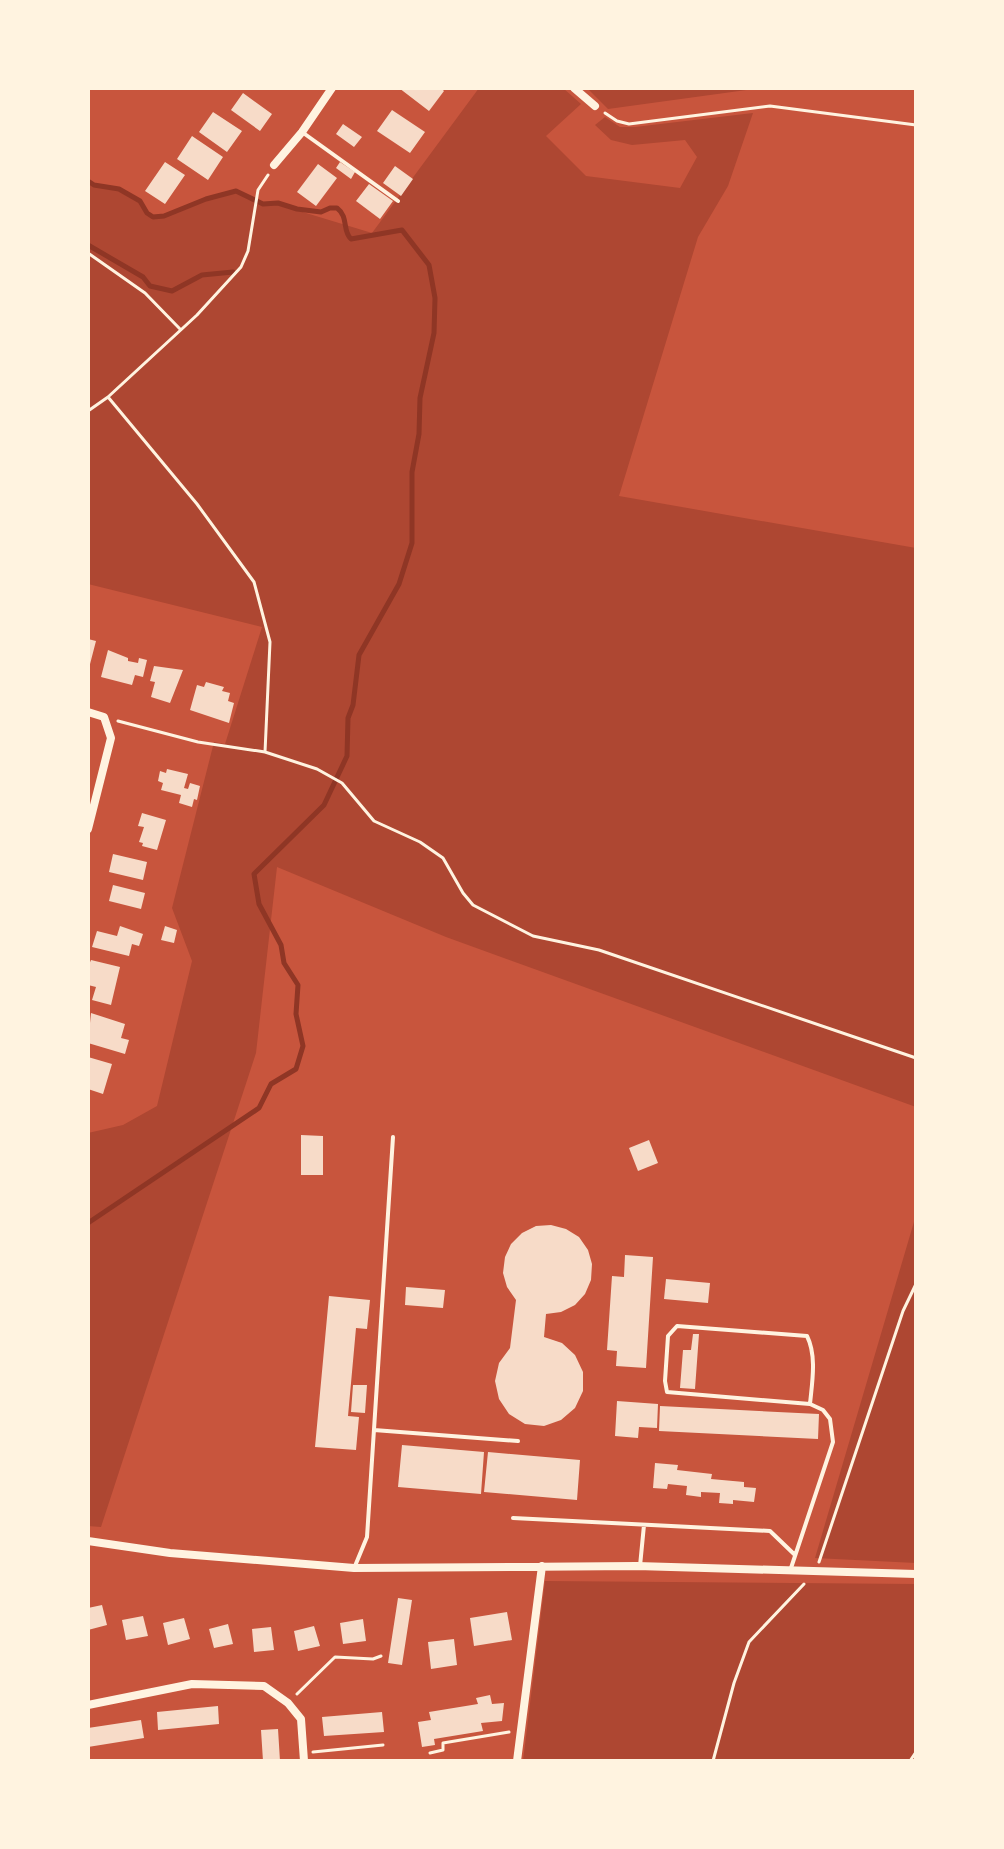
<svg xmlns="http://www.w3.org/2000/svg" width="1004" height="1849" viewBox="0 0 1004 1849" font-family="Manrope,sans-serif">
  <rect width="100%" height="100%" fill="#c8553d"/>
  <!-- green -->
  <path fill="#ae4732" d="M479,88H563L581,104L546,136L586,176L680,188L697,157L685,140L632,145L611,140L595,125L605,117L620,127H635L753,113L728,186L698,237L619,496L916,548V1107L446,937L277,867L256,1053L101,1527L88,1526V1133L123,1125L157,1106L192,961L172,908L214,742L225,744L262,627L88,584V181C99,188 112,183 123,191C128,195 135,197 139,200C144,205 144,212 150,215C163,222 215,194 232,192C247,190 257,206 273,203L372,233Z
    M587,88H761L608,109Z
    M916,1215V1563L815,1558Z
    M545,1581L916,1584V1761H523Z"/>
  <g fill="none" stroke-linecap="round" stroke-linejoin="round">
    <!-- stream -->
    <path stroke="#8f3625" stroke-width="5" d="M88,181L94,185L119,189L140,201L147,213L153,217L164,216L206,199L236,191L263,204L278,203L297,209L321,212L330,208H337C349,217 342,231 351,239L402,230L429,265L435,298L434,333L420,398L419,434L412,472V543L399,584L359,655L353,705L348,718L347,756L324,805L254,874L259,904L281,945L284,963L298,985L296,1014L303,1046L296,1069L271,1084L259,1108L88,1223
      M88,245L143,277L150,286L172,291L202,275L233,272"/>
  </g>
  <!-- building -->
  <path fill="#f7dbc8" d="M399,88H441L444,91L429,111Z
    M243,93L272,114L260,131L231,110Z
    M392,110L425,132L410,153L377,131Z
    M213,112L242,131L227,152L199,132Z
    M343,124L362,137L354,147L336,134Z
    M192,136L223,157L208,180L177,159Z
    M165,162L185,175L165,204L145,191Z
    M340,162L355,172L351,179L336,168Z
    M318,164L337,178L316,206L297,192Z
    M395,166L413,179L401,196L383,183Z
    M369,184L393,201L380,219L356,201Z
    M88,639L96,641L89,668H88Z
    M108,650L128,658V661L138,663L139,658L147,660L143,677L135,675L132,685L101,677Z
    M154,666L183,670L170,703L151,697L155,682L150,681Z
    M206,682L224,687L222,691L230,693L228,701L234,703L229,723L190,710L197,685L204,687Z
    M167,769L188,774L184,788L188,789L190,783L200,786L197,800L194,799L192,807L179,803L181,795L161,790L163,783L158,781L160,771L166,773Z
    M142,813L166,820L157,850L142,846L143,843L139,842L144,827L138,826Z
    M113,854L147,862L143,880L109,872Z
    M113,885L145,893L141,909L109,901Z
    M120,926L143,934L139,946L132,944L129,956L92,947L97,931L117,936Z
    M165,926L177,930L174,943L161,940Z
    M91,960L120,967L111,1005L92,1000L96,987L88,985V967Z
    M91,1013L125,1024L121,1038L129,1040L125,1054L88,1043Z
    M88,1057L112,1064L103,1094L88,1089Z
    M301,1135L323,1136V1175H301Z
    M649,1140L658,1163L638,1171L629,1148Z
    M551,1225L566,1229L579,1237L588,1250L592,1264L591,1280L585,1294L575,1305L561,1312L546,1314L544,1337L562,1343L575,1355L583,1372V1391L575,1408L561,1420L544,1426L525,1424L509,1414L499,1399L495,1381L499,1363L510,1348L516,1300L507,1287L503,1273L505,1257L511,1244L522,1233L536,1226Z
    M625,1255L653,1257L646,1368L616,1366L617,1351L607,1350L612,1276L624,1277Z
    M666,1279L710,1283L708,1303L664,1299Z
    M406,1287L445,1290L443,1308L405,1305Z
    M329,1296L370,1300L367,1329L356,1328L348,1416L359,1417L356,1450L315,1447Z
    M693,1334H699L695,1389L680,1388L683,1350H691Z
    M353,1385H367L365,1413L351,1412Z
    M617,1401L658,1404L657,1428L639,1427L638,1438L615,1436Z
    M660,1406L819,1414L818,1439L659,1431Z
    M402,1445L484,1452L481,1494L398,1487Z
    M488,1452L580,1460L577,1500L484,1492Z
    M655,1463L678,1465L677,1470L712,1474L711,1479L744,1482V1487L756,1488L754,1502L733,1500V1504L719,1503L720,1493L701,1492V1497L686,1495L687,1486L668,1484L667,1489L653,1488Z
    M398,1598L412,1600L402,1665L388,1663Z
    M102,1605L107,1625L88,1630V1608Z
    M507,1612L512,1640L474,1646L470,1618Z
    M143,1616L148,1636L126,1640L122,1620Z
    M184,1618L190,1639L168,1645L163,1623Z
    M363,1619L366,1641L343,1644L340,1623Z
    M228,1624L233,1644L214,1648L209,1629Z
    M314,1626L320,1646L298,1651L294,1631Z
    M271,1627L274,1650L254,1652L252,1629Z
    M454,1639L457,1665L431,1669L428,1642Z
    M490,1695L492,1704L504,1703L502,1721L481,1723L483,1731L434,1739L435,1745L422,1747L418,1722L431,1720L429,1712L478,1704L476,1698Z
    M218,1706L219,1724L158,1730L157,1712Z
    M382,1712L384,1732L324,1736L322,1717Z
    M141,1720L144,1738L88,1747V1728Z
    M278,1729L280,1761H263L261,1730Z"/>
  <g fill="none" stroke-linecap="round" stroke-linejoin="round">
    <!-- path -->
    <path stroke="#fff3e0" stroke-width="3" d="M605,113L617,121L629,124L770,106L916,125
      M88,253L145,293L180,329
      M108,397L197,504L254,582L270,642L265,752
      M88,411L108,397L197,315L241,267L248,251L258,190L268,175
      M118,721L198,742L265,752L317,769L342,783L374,821L420,842L443,858L463,893L473,905L533,936L599,950L916,1058
      M819,1562L903,1311L916,1284
      M297,1694L335,1657L373,1659L381,1656
      M313,1752L383,1745
      M430,1753L443,1750V1743L509,1732
      M713,1761L734,1683L749,1642L804,1584
      M910,1761L916,1752"/>
    <!-- service -->
    <path stroke="#fff3e0" stroke-width="4" d="M302,132L398,201
      M374,1430L518,1441
      M513,1518L770,1531L795,1555
      M355,1566L367,1537L393,1137
      M640,1566L644,1525
      M791,1568L833,1442L830,1419L823,1410L810,1404L667,1392L665,1381L668,1336L677,1326L807,1336C817,1356 812,1383 810,1404"/>
    <!-- minor -->
    <path stroke="#fff3e0" stroke-width="8" d="M574,88L595,106
      M274,165L302,132L332,88
      M88,712L104,717L111,738L88,829
      M88,1541L170,1553L354,1568L637,1566L916,1574
      M88,1705L192,1684L264,1686L288,1703L301,1719L304,1761
      M517,1761L542,1566"/>
  </g>
  <!-- border -->
  <rect width="1004" height="1849" fill="none" stroke="#fff3e0" stroke-width="180"/>
</svg>
